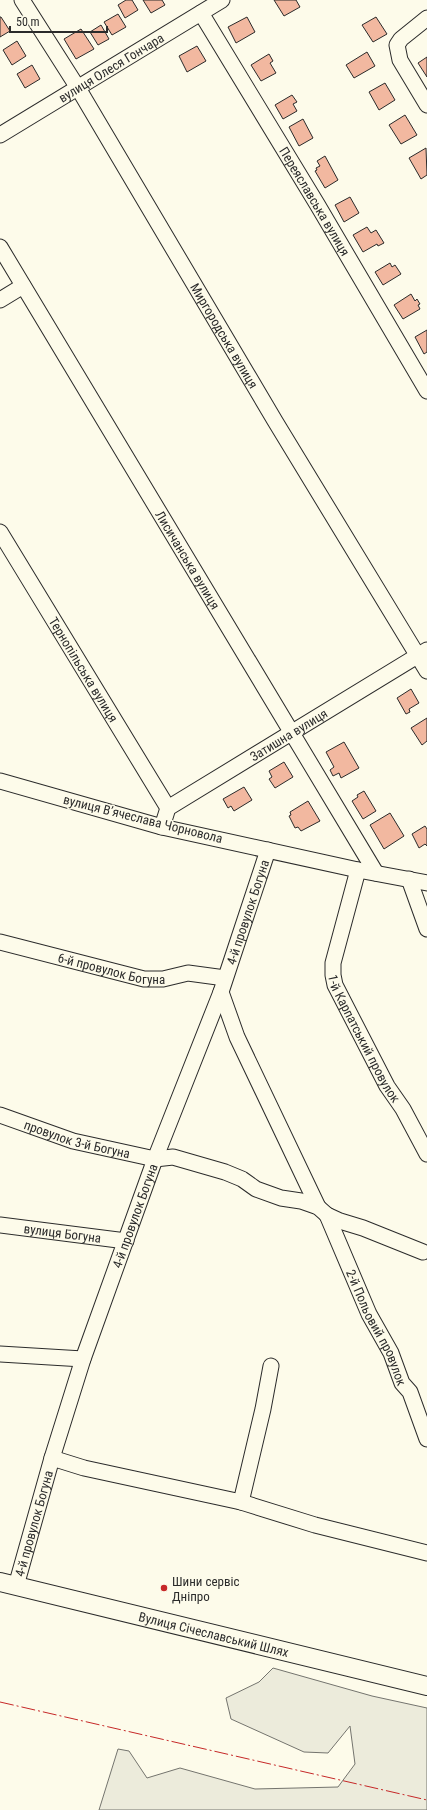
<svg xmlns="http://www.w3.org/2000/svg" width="427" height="1810" viewBox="0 0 427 1810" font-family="'Roboto Condensed',sans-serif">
  <rect width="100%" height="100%" fill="#fdfbea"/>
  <!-- green -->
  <path fill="#ecebdb" stroke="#74746e" d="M273,1668L372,1696L427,1708V1810H99L118,1749L129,1751L147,1778L180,1768L255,1789L338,1787L355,1764L350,1726L328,1753L304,1752L231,1719L226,1698L259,1682Z"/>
  <!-- building -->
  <path fill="#f2b8a0" stroke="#2b2b2b" d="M126,0H132L138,10L125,18L118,5Z
    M143,0H162L165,5L151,13Z
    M274,0H296L300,7L284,16Z
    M118,14L126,27L112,35L104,22Z
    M0,17H1L10,31L0,37Z
    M247,17L255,32L236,43L228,27Z
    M376,17L387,34L373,42L362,25Z
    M101,25L109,39L98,45L90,32Z
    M81,29L94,49L76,59L64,39Z
    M17,41L26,56L12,65L3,50Z
    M197,46L206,61L187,72L179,56Z
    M367,52L375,66L354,78L346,65Z
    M269,54L273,61L270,63L276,73L261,81L251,65Z
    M427,57V77L418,63Z
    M32,65L40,79L25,88L17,74Z
    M385,83L395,100L379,110L369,92Z
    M292,95L297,102L293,104L297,111L283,119L275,105Z
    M405,115L417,135L401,144L389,125Z
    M303,119L313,138L299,146L289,127Z
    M426,148L427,175L421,179L409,158Z
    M325,156L338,180L325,188L315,171L317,170L316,168L320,166L317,161Z
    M350,197L359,213L344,222L335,205Z
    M367,227L371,233L376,230L384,243L378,246L377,244L363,252L353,235Z
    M390,263L392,267L395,265L401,274L383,285L375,272Z
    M411,294L415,301L417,299L420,304L418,305L420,309L403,319L394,305Z
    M427,330V352L424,354L415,337Z
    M411,689L419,703L409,709L410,712L406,714L397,698Z
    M427,718V741L422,745L411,728Z
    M344,742L359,768L341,778L339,773L333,776L330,770L334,767L326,752Z
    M284,762L293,777L275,788L269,779L272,777L269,771Z
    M244,787L252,800L234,811L231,806L228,808L223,799Z
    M364,791L376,811L363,819L352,801L358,797L357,795Z
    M308,801L320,821L301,831L298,827L295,828L289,816L291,815L290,812Z
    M390,813L404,836L384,849L370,825Z
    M425,826L427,829V846L425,844L419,848L412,834Z"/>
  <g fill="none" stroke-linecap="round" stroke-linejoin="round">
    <!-- minor casing -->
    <g stroke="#2b2b2b" stroke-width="17">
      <g id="minor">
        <path id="s1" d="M22,0L78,88L275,421L427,671"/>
        <path id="s2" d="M201,13L317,204L427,391"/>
        <path d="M427,18L401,39L397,45L400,60L427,105"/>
        <path id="s3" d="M0,135L222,0"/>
        <path id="s4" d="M0,247L376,873"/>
        <path d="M0,300L23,286"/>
        <path id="s5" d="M0,532L168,808"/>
        <path d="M0,781L162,827L358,870L427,883"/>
        <path id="s6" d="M162,827L168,808L427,650"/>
        <path id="s7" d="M358,870L333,963V975L335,985L387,1086L403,1109L427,1154"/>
        <path d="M409,879L427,929"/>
        <path id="s8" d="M0,942L144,979H163L188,973L225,978"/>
        <path d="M221,992L237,1037L318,1207"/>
        <path id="s9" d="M0,1115L73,1141L155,1159L173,1157L225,1172L242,1179L256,1189L281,1198L301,1201L318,1207L327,1215L340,1221L363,1228L423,1252"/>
        <path id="s10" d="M327,1215L369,1314L391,1353L402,1383L410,1392L427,1439"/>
        <path id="s11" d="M0,1225L126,1241"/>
        <path d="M0,1354L83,1359"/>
        <path d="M52,1458L84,1468L241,1502L263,1409L271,1366"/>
        <path d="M241,1502L315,1525L427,1553"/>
        <path id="s12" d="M16,1586L52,1458L83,1359L155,1159L221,992L268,850"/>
      </g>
    </g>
    <!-- major casing -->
    <g stroke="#2b2b2b" stroke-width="20">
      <g id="major">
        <path id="s13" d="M0,1582L427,1686"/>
      </g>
    </g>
    <!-- minor -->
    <use href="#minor" stroke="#fdfbea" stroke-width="15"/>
    <!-- major -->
    <use href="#major" stroke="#fdfbea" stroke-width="18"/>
    <!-- power -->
    <path stroke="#c62828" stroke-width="1" stroke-dasharray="14 3 2 3" stroke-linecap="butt" d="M0,1702L427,1800"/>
  </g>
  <!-- markers -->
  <circle fill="#c62828" stroke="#fdfbea" stroke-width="1.5" cx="164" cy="1588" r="4"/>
  <g text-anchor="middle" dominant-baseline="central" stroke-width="3" stroke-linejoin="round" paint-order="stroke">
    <!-- street labels -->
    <g font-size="13" fill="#2b2b2b" stroke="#fdfbea">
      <text stroke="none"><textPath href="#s3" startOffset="130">вулиця Олеся Гончара</textPath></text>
      <text stroke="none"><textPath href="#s2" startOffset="220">Переяславська вулиця</textPath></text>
      <text stroke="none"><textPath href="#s1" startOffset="392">Миргородська вулиця</textPath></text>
      <text stroke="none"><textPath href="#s4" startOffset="365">Лисичанська вулиця</textPath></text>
      <text stroke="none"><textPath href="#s5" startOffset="161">Тернопільська вулиця</textPath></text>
      <text stroke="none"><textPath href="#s6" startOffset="161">Затишна вулиця</textPath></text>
      <text transform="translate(143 819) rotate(14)">вулиця Вʼячеслава Чорновола</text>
      <text stroke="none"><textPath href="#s12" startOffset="713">4-й провулок Богуна</textPath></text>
      <text stroke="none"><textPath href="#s8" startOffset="115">6-й провулок Богуна</textPath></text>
      <text stroke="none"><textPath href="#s7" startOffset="179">1-й Карпатський провулок</textPath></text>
      <text stroke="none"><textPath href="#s9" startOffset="81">провулок 3-й Богуна</textPath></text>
      <text stroke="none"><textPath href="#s12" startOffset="389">4-й провулок Богуна</textPath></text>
      <text stroke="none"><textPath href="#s11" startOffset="63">вулиця Богуна</textPath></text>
      <text stroke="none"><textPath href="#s10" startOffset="123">2-й Польовий провулок</textPath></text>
      <text stroke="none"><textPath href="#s12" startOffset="65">4-й провулок Богуна</textPath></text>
      <text stroke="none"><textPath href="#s13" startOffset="220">Вулиця Січеславський Шлях</textPath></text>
    </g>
    <!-- poi labels -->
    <g font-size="13" fill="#2b2b2b" stroke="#fdfbea" text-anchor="start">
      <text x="172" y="1581">Шини сервіс<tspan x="172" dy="15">Дніпро</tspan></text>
    </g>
  </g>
  <!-- scale -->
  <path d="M10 26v6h97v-6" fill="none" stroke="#2b2b2b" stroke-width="2"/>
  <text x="16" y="26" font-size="12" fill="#2b2b2b" stroke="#fdfbea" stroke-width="3" paint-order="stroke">50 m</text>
</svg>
